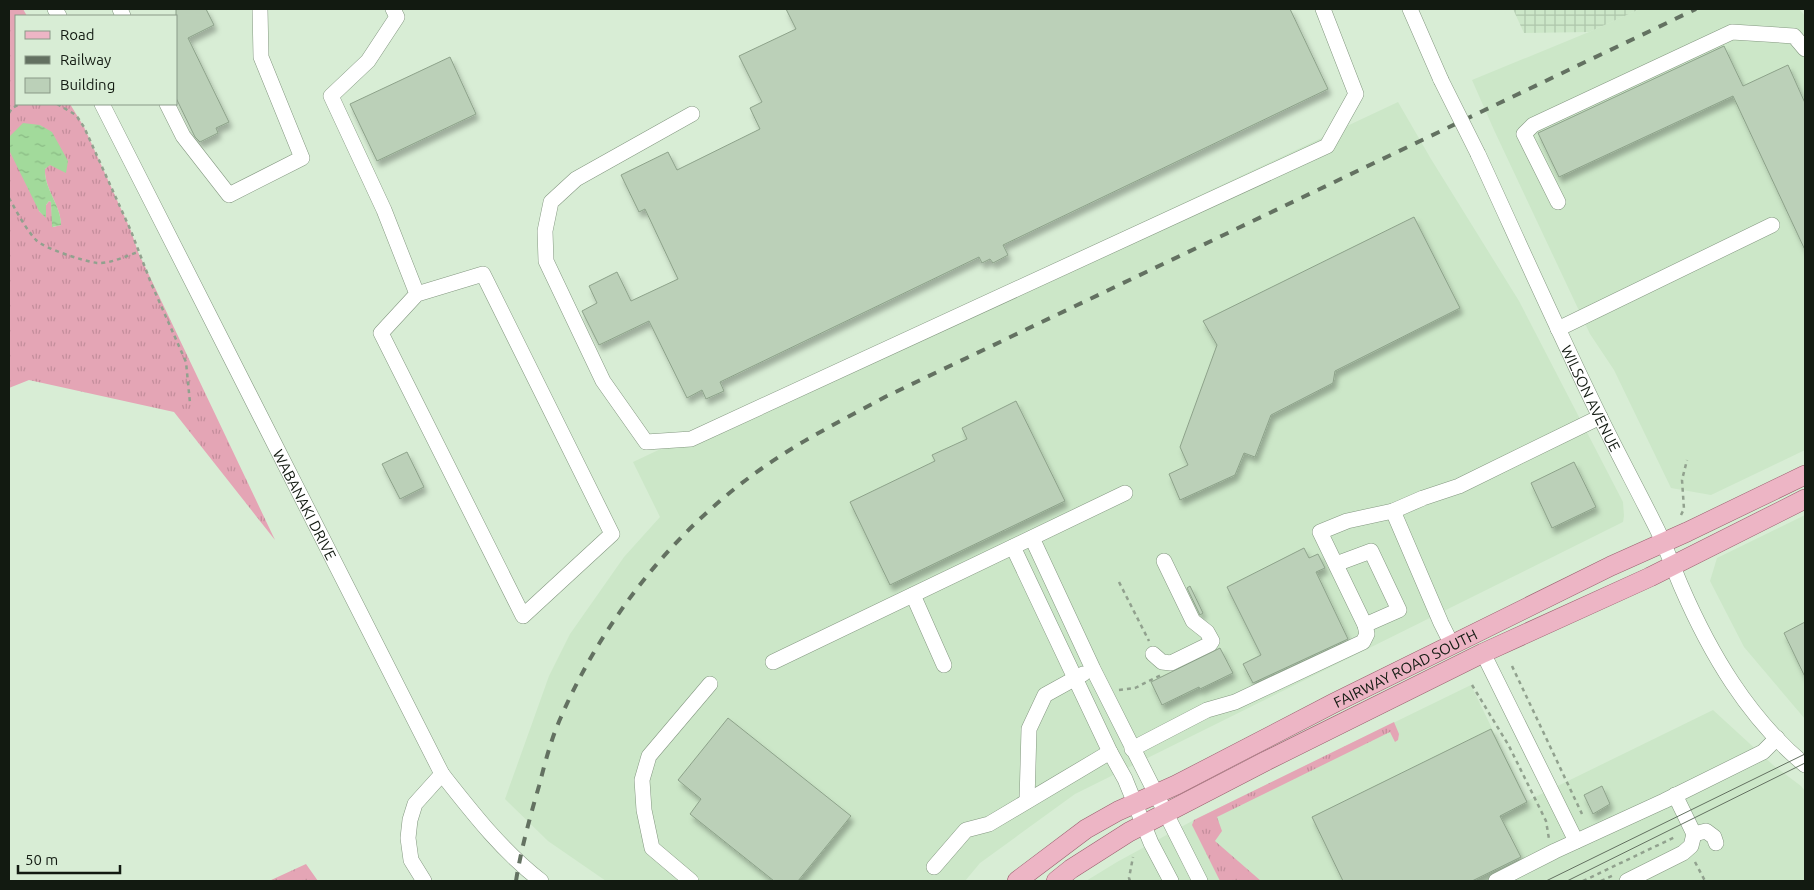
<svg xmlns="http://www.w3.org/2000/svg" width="1814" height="890" viewBox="0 0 1814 890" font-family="Ubuntu,sans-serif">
  <defs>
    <pattern id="industrial-grid" width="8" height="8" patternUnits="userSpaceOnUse" patternTransform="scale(1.25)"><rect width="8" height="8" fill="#cce7c8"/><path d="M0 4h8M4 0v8" fill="none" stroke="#aec6ab"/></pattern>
    <pattern id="grass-tufts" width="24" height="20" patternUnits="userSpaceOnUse" patternTransform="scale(1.25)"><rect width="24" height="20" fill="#e4a5b5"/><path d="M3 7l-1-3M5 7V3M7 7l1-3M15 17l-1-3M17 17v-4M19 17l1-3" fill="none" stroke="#c38d9b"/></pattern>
    <pattern id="water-ripples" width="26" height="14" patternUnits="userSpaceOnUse" patternTransform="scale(1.25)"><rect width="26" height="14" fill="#a2da9b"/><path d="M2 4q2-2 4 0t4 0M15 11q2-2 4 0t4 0" fill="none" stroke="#8aba84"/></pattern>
    <filter id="shadow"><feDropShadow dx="3" dy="5.5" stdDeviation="2.5" flood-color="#0004"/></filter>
  </defs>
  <rect width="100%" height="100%" fill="#d8edd5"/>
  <!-- built -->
  <path fill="#cce7c8" d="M1640,9H1799L1805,16V450L1711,495L1671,488L1614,370L1590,334L1494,130L1472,80L1589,32Z
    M1398,102L1431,159L1519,301L1623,502L1624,516L1623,522L1075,794L980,863L965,881H606L548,841L505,799L549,676L570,634L624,557L660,517L633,462Z
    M1805,515V719L1744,647L1710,581L1717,558Z
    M1471,685L1527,801L1713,710L1773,765L1801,786L1805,791V881H1086L1117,862L1194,820Z"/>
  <!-- industrial -->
  <path fill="url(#industrial-grid)" d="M1513,9H1640L1589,32L1524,33Z"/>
  <!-- grass -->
  <path fill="url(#grass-tufts)" fill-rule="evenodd" d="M9,9H23L27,16H16V104H70L84,127L131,231L138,252L275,540L174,412L29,380L9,388ZM40,125L49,165L45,169C44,189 61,205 61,225L53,227L51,202L49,201L46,205V217L39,211Z
    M1394,722L1399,734L1398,740L1395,742L1390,732L1217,817L1222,831L1215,841L1261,881H1220L1192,825L1194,820Z
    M306,864L318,881H269Z"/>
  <!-- water -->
  <path fill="url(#water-ripples)" d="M23,123L40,125L52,132L68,161L66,173L50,165L45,169C44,189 61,205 61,225L52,227L51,202L49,201L46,205V218L39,211L10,152V136Z"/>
  <!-- building -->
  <path fill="#bbd0b8" stroke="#8da28a" filter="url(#shadow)" d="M176,9H206L214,25L188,38L229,122L216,128L218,133L200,142L195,137L176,98Z
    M786,9H1290L1328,89L1003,245L1008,255L993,263L990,259L982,263L979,257L720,382L724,391L706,399L702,390L687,398L649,321L599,345L582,311L597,303L589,286L617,272L631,301L678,279L645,209L639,212L621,175L668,152L677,170L760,129L750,108L762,102L739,56L796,29Z
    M1724,46L1743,86L1788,65L1805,103V250L1733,96L1559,177L1538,133Z
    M450,57L476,114L377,161L350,104Z
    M1414,217L1460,308L1335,371L1333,383L1271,415L1255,457L1244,453L1235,475L1180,500L1169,474L1188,465L1180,447L1217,345L1203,321Z
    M1016,401L1065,501L890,585L850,502L935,461L932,455L967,439L962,428Z
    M407,452L424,487L400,499L382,464Z
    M1574,462L1596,507L1552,528L1531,483Z
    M1304,548L1309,558L1318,554L1325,568L1316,572L1348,639L1253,683L1243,664L1261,655L1227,587Z
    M1190,586L1203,613L1200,615L1187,588Z
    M1805,622V677L1784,633Z
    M1220,648L1233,673L1200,689L1199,687L1162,705L1151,682Z
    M728,718L851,816L798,881H774L690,814L701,799L678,780Z
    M1491,729L1527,802L1500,816L1521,857L1472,881H1343L1312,817Z
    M1602,786L1610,804L1593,814L1584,795Z"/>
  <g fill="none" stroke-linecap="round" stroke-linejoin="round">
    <!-- minor casing -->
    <g stroke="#849881" stroke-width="16">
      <g id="minor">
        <path d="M55,9L59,16"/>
        <path d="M120,9L123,16"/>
        <path d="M393,9L397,17L368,61L331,96L384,210L417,294L381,333L523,616L612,534L483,274L417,294"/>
        <path d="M1410,9L1441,80"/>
        <path id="s1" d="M102,104L442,774C472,812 502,851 541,881"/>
        <path d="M167,104L183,136L229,195L302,158L261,57L260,9"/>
        <path d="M692,114L576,179L551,202L545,231L546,261L603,381L646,442L691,439L1327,146L1356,94L1323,9"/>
        <path id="s2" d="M1478,154C1518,241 1557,329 1599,415C1617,452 1636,487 1654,523C1665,544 1672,565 1681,586C1710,653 1748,718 1805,765"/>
        <path d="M1558,202L1524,134L1533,125L1732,32L1794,36L1805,49"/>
        <path d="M1558,329L1772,225"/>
        <path d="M1032,538L1093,669L1200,881"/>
        <path d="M1013,547L1110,752L1125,779L1151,843L1171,881"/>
        <path d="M1336,564L1371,551L1399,610L1365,625"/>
        <path d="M913,595L944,665"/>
        <path d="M1452,645L1441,623L1393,511L1423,498L1459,486L1600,417"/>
        <path d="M1483,653L1576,841"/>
        <path d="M1153,654L1162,662L1171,663L1210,644L1212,641L1207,632L1193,621L1164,561"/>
        <path d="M773,662L1125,493"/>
        <path d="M1132,749L1207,710L1235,702L1363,642L1367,634L1365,625L1320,532L1347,521L1393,511"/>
        <path d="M1027,801L1029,729L1045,695L1083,674"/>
        <path d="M1694,834L1706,831L1714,837L1716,843"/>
        <path d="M934,867L966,830L989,824L1110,752"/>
        <path d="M424,881L411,860L408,838L410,820L415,804L442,774"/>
        <path d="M691,881L652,848L644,810L642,780L649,756L710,684"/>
        <path d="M1496,881L1555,851L1664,801L1763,752L1777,738"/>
        <path d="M1627,881L1683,853L1691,846L1694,834L1675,795"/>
      </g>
    </g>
    <!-- major casing -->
    <g stroke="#995e6d" stroke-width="20">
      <g id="major">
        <path id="s3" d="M1017,881L1086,829L1118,811L1176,785L1334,703L1611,566L1687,532L1805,475"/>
        <path d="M1056,881L1071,869L1129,832L1264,762L1483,653L1650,577L1805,499"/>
      </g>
    </g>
    <!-- path -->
    <path stroke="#91a18e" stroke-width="2.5" stroke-dasharray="4 4" stroke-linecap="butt" d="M57,104L76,115L84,127L131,231L151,283L186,362L190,403
      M9,113L12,108L20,104
      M9,198C17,212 25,228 36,240C45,249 84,261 97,263C110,264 126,256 138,252
      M1681,515L1684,509L1682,480L1687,460
      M1119,582L1149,641
      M1512,666L1582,814
      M1472,685L1509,746L1546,821L1549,839
      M1119,690L1135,688L1161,675
      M1695,862L1705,881
      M1130,881L1129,878L1133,857
      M1583,881L1675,837
      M1601,881L1614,875"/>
    <!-- minor -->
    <use href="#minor" stroke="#fff" stroke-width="15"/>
    <!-- major -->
    <use href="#major" stroke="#edb5c5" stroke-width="19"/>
    <!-- tram -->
    <path stroke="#637161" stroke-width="1" d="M1546,881L1805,754
      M1567,881L1805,763"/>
    <!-- rail -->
    <path stroke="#637161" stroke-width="4" stroke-dasharray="9 9" stroke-linecap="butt" d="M516,881C521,849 530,817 539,786C545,763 551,739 561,717C603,620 674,530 761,469C800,441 843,420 885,397L1696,9"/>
    <!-- minor-bridge casing -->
    <g stroke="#849881" stroke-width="16" stroke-linecap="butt">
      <path id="minor-bridge" d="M1441,80L1478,154"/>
    </g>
    <!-- minor-bridge -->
    <use href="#minor-bridge" stroke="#fff" stroke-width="15"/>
  </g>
  <g text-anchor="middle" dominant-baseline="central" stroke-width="4" stroke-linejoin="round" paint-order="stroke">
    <!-- street labels -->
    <g font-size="15" fill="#121a11" stroke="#d8edd5">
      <text stroke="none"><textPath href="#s2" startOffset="269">WILSON AVENUE</textPath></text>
      <text stroke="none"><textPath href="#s1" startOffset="449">WABANAKI DRIVE</textPath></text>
      <text stroke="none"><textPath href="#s3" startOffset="444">FAIRWAY ROAD SOUTH</textPath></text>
    </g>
  </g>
  <!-- border -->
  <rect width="1814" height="890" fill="none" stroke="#121a11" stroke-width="20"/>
  <!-- legend -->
  <rect x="15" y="15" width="162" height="90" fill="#d8edd5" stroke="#899987"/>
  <rect x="25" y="31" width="25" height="8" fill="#edb5c5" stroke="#899987"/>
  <text x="60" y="40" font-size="15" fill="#121a11">Road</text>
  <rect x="25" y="56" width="25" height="8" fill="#637161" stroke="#899987"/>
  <text x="60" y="65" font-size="15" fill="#121a11">Railway</text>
  <rect x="25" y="78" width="25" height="15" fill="#bbd0b8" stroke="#899987"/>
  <text x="60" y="90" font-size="15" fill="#121a11">Building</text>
  <!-- scale -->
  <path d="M18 865v8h102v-8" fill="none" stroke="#121a11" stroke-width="2.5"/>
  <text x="25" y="865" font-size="15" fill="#121a11" stroke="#d8edd5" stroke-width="4" paint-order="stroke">50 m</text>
</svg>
